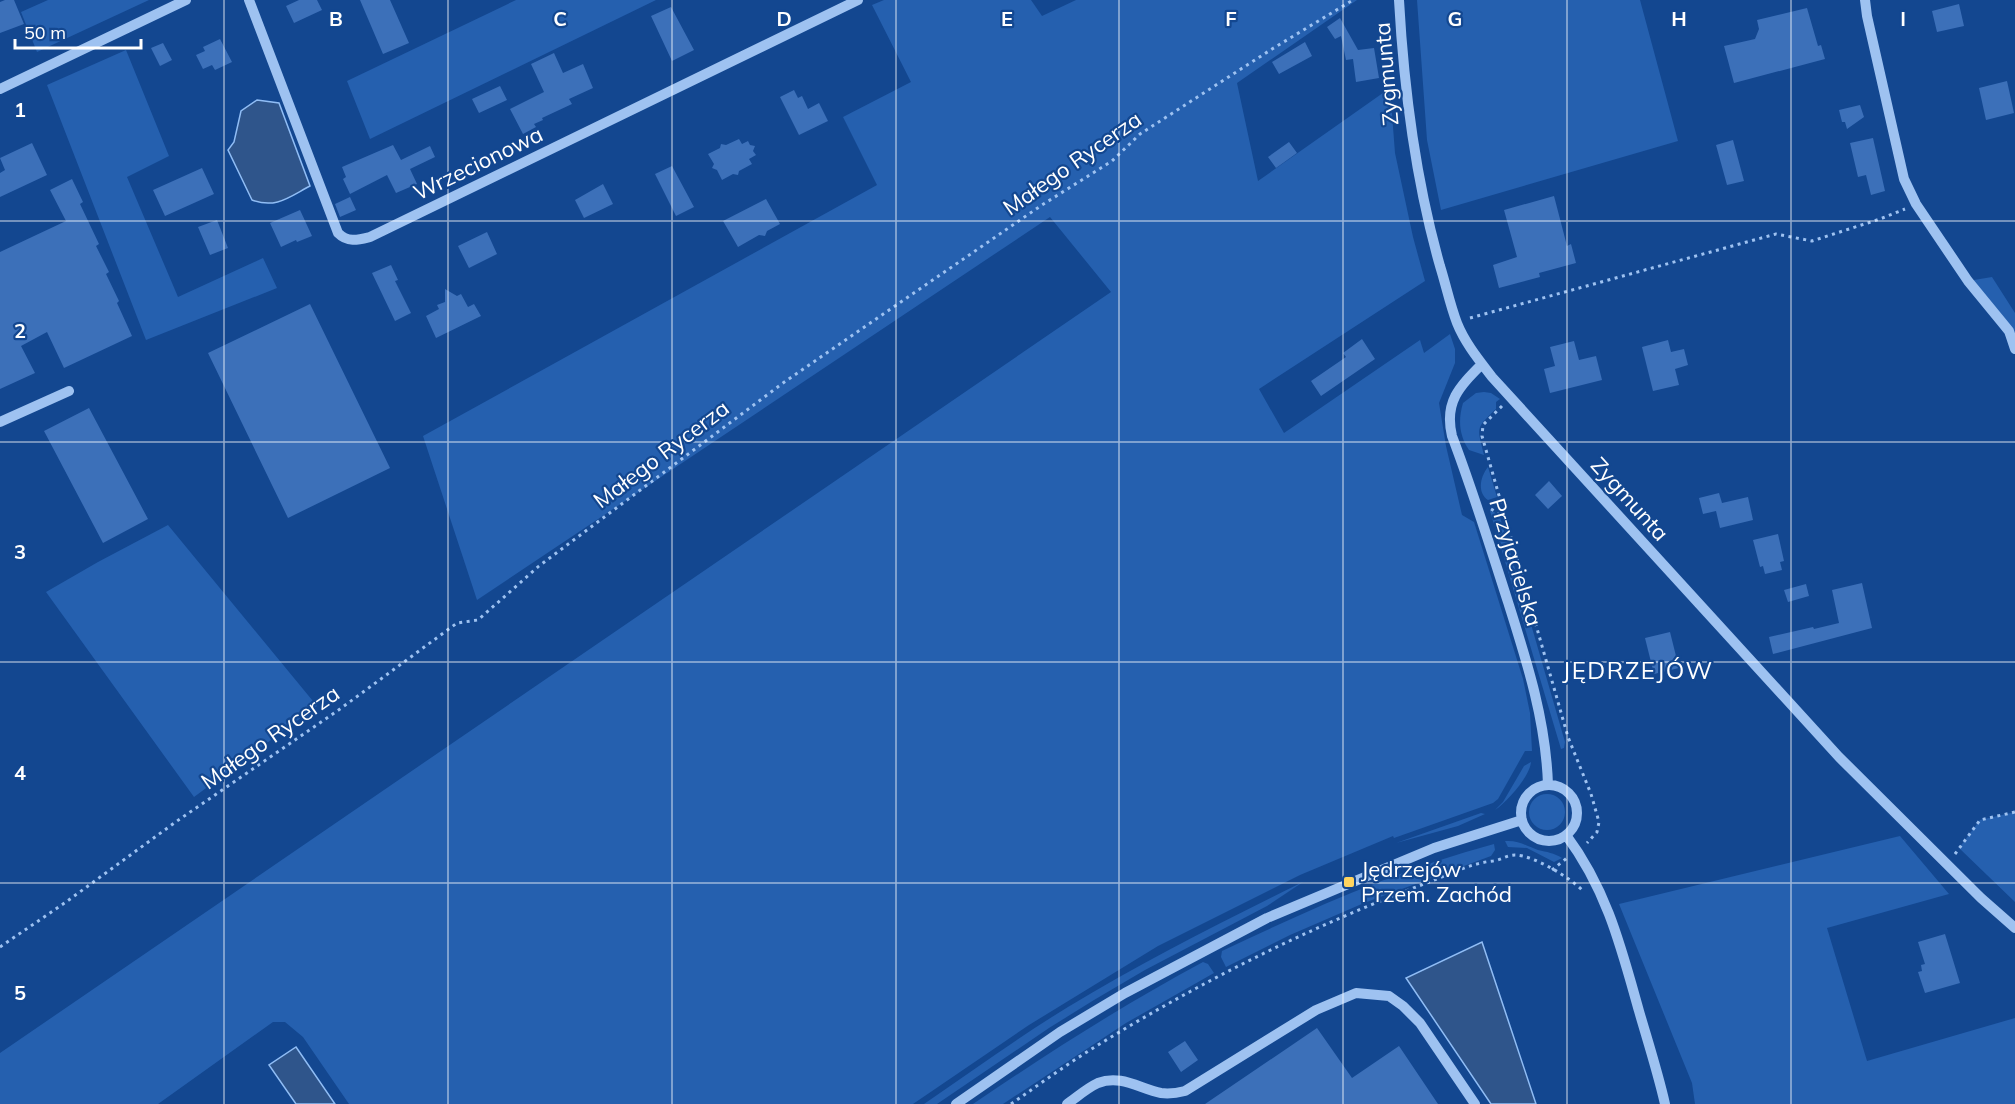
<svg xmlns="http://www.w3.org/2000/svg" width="2015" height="1104" viewBox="0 0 2015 1104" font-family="Mulish,sans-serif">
  <rect width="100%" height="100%" fill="#134790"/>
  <!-- green -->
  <path fill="#2560af" d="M48,0H149L37,52L21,12Z
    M516,0H656L370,139L347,81Z
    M884,0H1031L1042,16L1076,0H1357L1237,83L1258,181L1390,88L1395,153L1413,237L1425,281L1259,389L1284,433L1420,340L1424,353L1450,334L1455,349V363L1439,403L1446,446L1462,515L1474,522L1523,679L1530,713L1532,751H1525L1498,799L1493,803L1394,838L1393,836L1300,875L1158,946L1029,1025L913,1104H349L303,1037L285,1022H273L158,1104H0V1053L1111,292L1050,217L477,600L423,436L877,185L843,117L911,82L872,5Z
    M1417,0H1640L1678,141L1441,210L1427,140Z
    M126,50L169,156L127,177L178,297L263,258L277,288L146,340L47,85Z
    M1992,277L2015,313V349L1968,281Z
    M1484,392L1491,393L1500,399L1496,402V409C1475,429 1477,427 1484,455L1469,450C1459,435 1458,420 1463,403L1476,393Z
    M1488,467L1497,497L1488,500C1477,493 1480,477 1488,467Z
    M1490,511L1494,512L1500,517L1565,742L1564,748L1561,749Z
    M168,525L317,706L194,797L46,592L98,562Z
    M1531,762C1530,776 1507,802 1495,810L1503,802L1524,766Z
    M1529 812a18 18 0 1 1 36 0a18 18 0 1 1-36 0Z
    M2015,812V902L1959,848L1980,820Z
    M1481,813L1485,814L1458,826L1396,843Z
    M1900,836L1949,894L1827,928L1867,1061L2015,1018V1104H1695L1692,1083L1619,904Z
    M1505,841C1519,840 1526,846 1538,850C1547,852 1554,853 1562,858L1554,862L1527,848L1508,847Z
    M1494,844L1495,850L1491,856L1364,903L1290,935L1226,967L1221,957L1222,951C1311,909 1399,869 1494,844Z
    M1303,882L1267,906L1145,970L1094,1000L1049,1028L937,1104H924C972,1071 1019,1037 1068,1007C1144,961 1223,921 1303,882Z
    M1203,962L1208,964L1214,973L1126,1023L1003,1104H973C1048,1053 1123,1005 1203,962Z"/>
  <!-- water -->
  <path fill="#2f558b" stroke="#90bdf5" stroke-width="1.5" d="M257,100L279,103L310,186C289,197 276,209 252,200L228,150L234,142L241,111Z
    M1482,942L1536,1104H1491L1406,978Z
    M296,1047L335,1104H296L269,1065Z"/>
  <!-- building -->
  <path fill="#3c70b9" d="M5,0H14L24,24L0,33V2Z
    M299,0H317L322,10L294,23L286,6Z
    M360,0H390L409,43L383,54Z
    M1959,4L1964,26L1937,32L1932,11Z
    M671,7L694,50L672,61L651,16Z
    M1807,8L1818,46L1821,45L1825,59L1734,83L1724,46L1755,39L1759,29L1757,20Z
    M1340,18L1358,50L1374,48L1379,78L1356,82L1353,59L1346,60L1341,36L1335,39L1327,27Z
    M220,39L232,62L215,70L212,65L203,69L196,55L205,51L203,47Z
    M1305,42L1312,56L1279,74L1272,62Z
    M163,43L172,60L160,66L151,48Z
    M554,53L563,73L583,64L593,88L569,99L572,104L542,118L543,120L534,124L536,127L523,134L510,109L544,92L531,64Z
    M2007,81L2014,113L1986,120L1979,88Z
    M500,86L507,100L479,113L472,99Z
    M794,90L798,98L802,96L808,109L819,103L828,121L799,135L780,97Z
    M1860,105L1864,117L1847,129L1845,122H1842L1839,110Z
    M1873,138L1885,191L1871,195L1866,175L1858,177L1850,143Z
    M739,139L742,144L748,141L750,145L755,146L753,151L756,155L749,159L752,164L739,171L738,175L733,174L722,180L717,170L712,168L714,164L708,154L720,148L721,144L726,145Z
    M1733,140L1744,181L1727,185L1716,145Z
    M1289,142L1297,153L1276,168L1268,157Z
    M32,143L47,175L0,197V173L5,170L0,158Z
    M393,145L401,160L430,146L435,157L410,169L417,184L396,193L387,175L350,194L343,179L346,177L342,167Z
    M672,166L694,207L676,216L655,174Z
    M202,168L214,194L165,216L153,190Z
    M72,179L83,202L80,204L99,244L96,246L109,272L106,274L119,301L117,303L132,336L64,368L47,332L21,346L35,373L0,389V252L66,221L50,190Z
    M603,184L613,204L584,218L575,200Z
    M1554,196L1567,246L1571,244L1576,263L1539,273L1540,277L1499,288L1493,265L1517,257L1504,210Z
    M350,197L356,210L340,217L335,204Z
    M766,199L780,224L767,231L765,236L759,235L738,247L723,221Z
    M300,210L312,236L297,242L296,240L281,247L270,223Z
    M217,220L228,248L210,255L198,227Z
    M487,232L497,254L469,268L458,246Z
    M391,265L398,280L395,281L411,313L395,321L372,273Z
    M445,289L457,296L461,294L468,307L474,304L481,316L436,338L426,316L439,309L437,305L445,302Z
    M310,304L390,468L288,518L208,353Z
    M1362,339L1375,359L1321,396L1311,381L1346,357L1343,353Z
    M1668,340L1671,352L1684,349L1688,365L1675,369L1679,385L1653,391L1642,347Z
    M1574,341L1579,360L1596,356L1602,380L1550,393L1544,369L1555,366L1550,347Z
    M89,408L148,519L103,543L44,431Z
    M1549,481L1562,496L1548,509L1535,495Z
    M1719,493L1722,503L1748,497L1753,520L1720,528L1716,511L1703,514L1699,498Z
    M1778,534L1784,561L1780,562L1782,570L1765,574L1763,566L1760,567L1753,540Z
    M1862,583L1872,628L1773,654L1769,637L1813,627L1814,629L1839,623L1832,590Z
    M1806,584L1809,596L1788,602L1784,590Z
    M1670,632L1679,668L1654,674L1645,638Z
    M1945,934L1960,983L1925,993L1918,972L1922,971L1921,965L1925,964L1918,942Z
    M1317,1028L1352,1078L1399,1046L1438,1104H1205Z
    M1185,1041L1198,1060L1181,1072L1168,1052Z"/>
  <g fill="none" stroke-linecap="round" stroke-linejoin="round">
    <!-- path -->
    <path stroke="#9ec2f1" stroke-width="3" stroke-dasharray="3 4.5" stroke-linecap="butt" d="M1470,318L1776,234L1812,241L1880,219L1905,209
      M1502,406L1483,425L1482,436L1568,737L1591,794L1599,822L1597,832L1587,843
      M1491,509L1503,516
      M1955,854L1980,820L2015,812
      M1552,870L1567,858
      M0,947L66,902L177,821L340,709L457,623L478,620L539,566L783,383L1042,205L1112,161L1140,134L1272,49L1353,0
      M1011,1104C1037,1086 1063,1067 1090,1050C1196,984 1307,928 1424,884C1446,876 1470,863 1493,861C1501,860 1507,855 1515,855C1533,855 1571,878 1583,891"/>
    <!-- minor -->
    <path stroke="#9ec2f1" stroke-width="10" d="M249,0L338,233C348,243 358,240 370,237L858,0
      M1399,0C1404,91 1415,178 1440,266C1446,285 1450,305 1457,323C1465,343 1479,360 1492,377L1839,757L1981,898L2015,928
      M1865,0L1867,16L1904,179L1916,204L1968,281L2009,331L2015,349
      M0,89L186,0
      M1482,364C1459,387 1444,402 1452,436C1473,491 1490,546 1508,602C1527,662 1546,721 1548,785
      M0,422L69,391
      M1521 813a28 28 0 1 1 56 0a28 28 0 1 1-56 0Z
      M1566,835C1607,890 1621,947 1639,1011C1648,1042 1658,1073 1665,1104
      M956,1104L1060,1032L1125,993L1267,918L1434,848L1522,820
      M1067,1104C1077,1097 1087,1088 1098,1083C1121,1074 1140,1089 1161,1093C1169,1094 1177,1093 1185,1091L1316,1010L1356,993L1389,996L1403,1006L1420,1023L1475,1104"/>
  </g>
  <!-- grid -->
  <path fill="none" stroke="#fff" stroke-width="1.5" stroke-opacity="0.55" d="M224,0V1104M448,0V1104M672,0V1104M896,0V1104M1119,0V1104M1343,0V1104M1567,0V1104M1791,0V1104M0,221H2015M0,442H2015M0,662H2015M0,883H2015"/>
  <!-- markers -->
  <rect fill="#ffd45f" stroke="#134790" stroke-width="2" x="1343" y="876" width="12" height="12" rx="3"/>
  <g text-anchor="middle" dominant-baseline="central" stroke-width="4.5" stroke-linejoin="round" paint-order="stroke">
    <!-- street labels -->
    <g font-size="22" fill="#fff" stroke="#134790">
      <text transform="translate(1386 74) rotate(-95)">Zygmunta</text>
      <text transform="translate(478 163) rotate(-26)">Wrzecionowa</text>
      <text transform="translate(1072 163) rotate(-35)">Małego Rycerza</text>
      <text transform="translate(661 454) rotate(-37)">Małego Rycerza</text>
      <text transform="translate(1630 499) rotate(48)">Zygmunta</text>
      <text transform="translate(1516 562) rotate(73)">Przyjacielska</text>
      <text transform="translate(270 737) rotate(-35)">Małego Rycerza</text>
    </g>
    <!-- poi labels -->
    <g font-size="22" fill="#fff" stroke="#134790" text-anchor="start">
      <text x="1361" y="869">Jędrzejów<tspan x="1361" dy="25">Przem. Zachód</tspan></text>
    </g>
    <!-- neighbourhood labels -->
    <g font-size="24" letter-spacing="1.5" fill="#fff" stroke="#134790">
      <text x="1638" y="670">JĘDRZEJÓW</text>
    </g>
  </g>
  <g font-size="20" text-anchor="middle" font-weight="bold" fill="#fff" stroke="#134790" stroke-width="4.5" stroke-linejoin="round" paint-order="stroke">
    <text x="336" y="26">B</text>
    <text x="560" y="26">C</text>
    <text x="784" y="26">D</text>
    <text x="1007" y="26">E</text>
    <text x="1231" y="26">F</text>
    <text x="1455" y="26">G</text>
    <text x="1679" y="26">H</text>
    <text x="1903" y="26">I</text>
    <text x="20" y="117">1</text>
    <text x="20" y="338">2</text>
    <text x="20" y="559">3</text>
    <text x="20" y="780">4</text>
    <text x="20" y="1000">5</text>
  </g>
  <!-- scale -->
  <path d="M15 39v9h126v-9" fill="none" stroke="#ffffff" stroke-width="3"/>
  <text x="24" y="39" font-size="18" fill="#ffffff" stroke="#134790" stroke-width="4.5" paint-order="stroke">50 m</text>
</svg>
